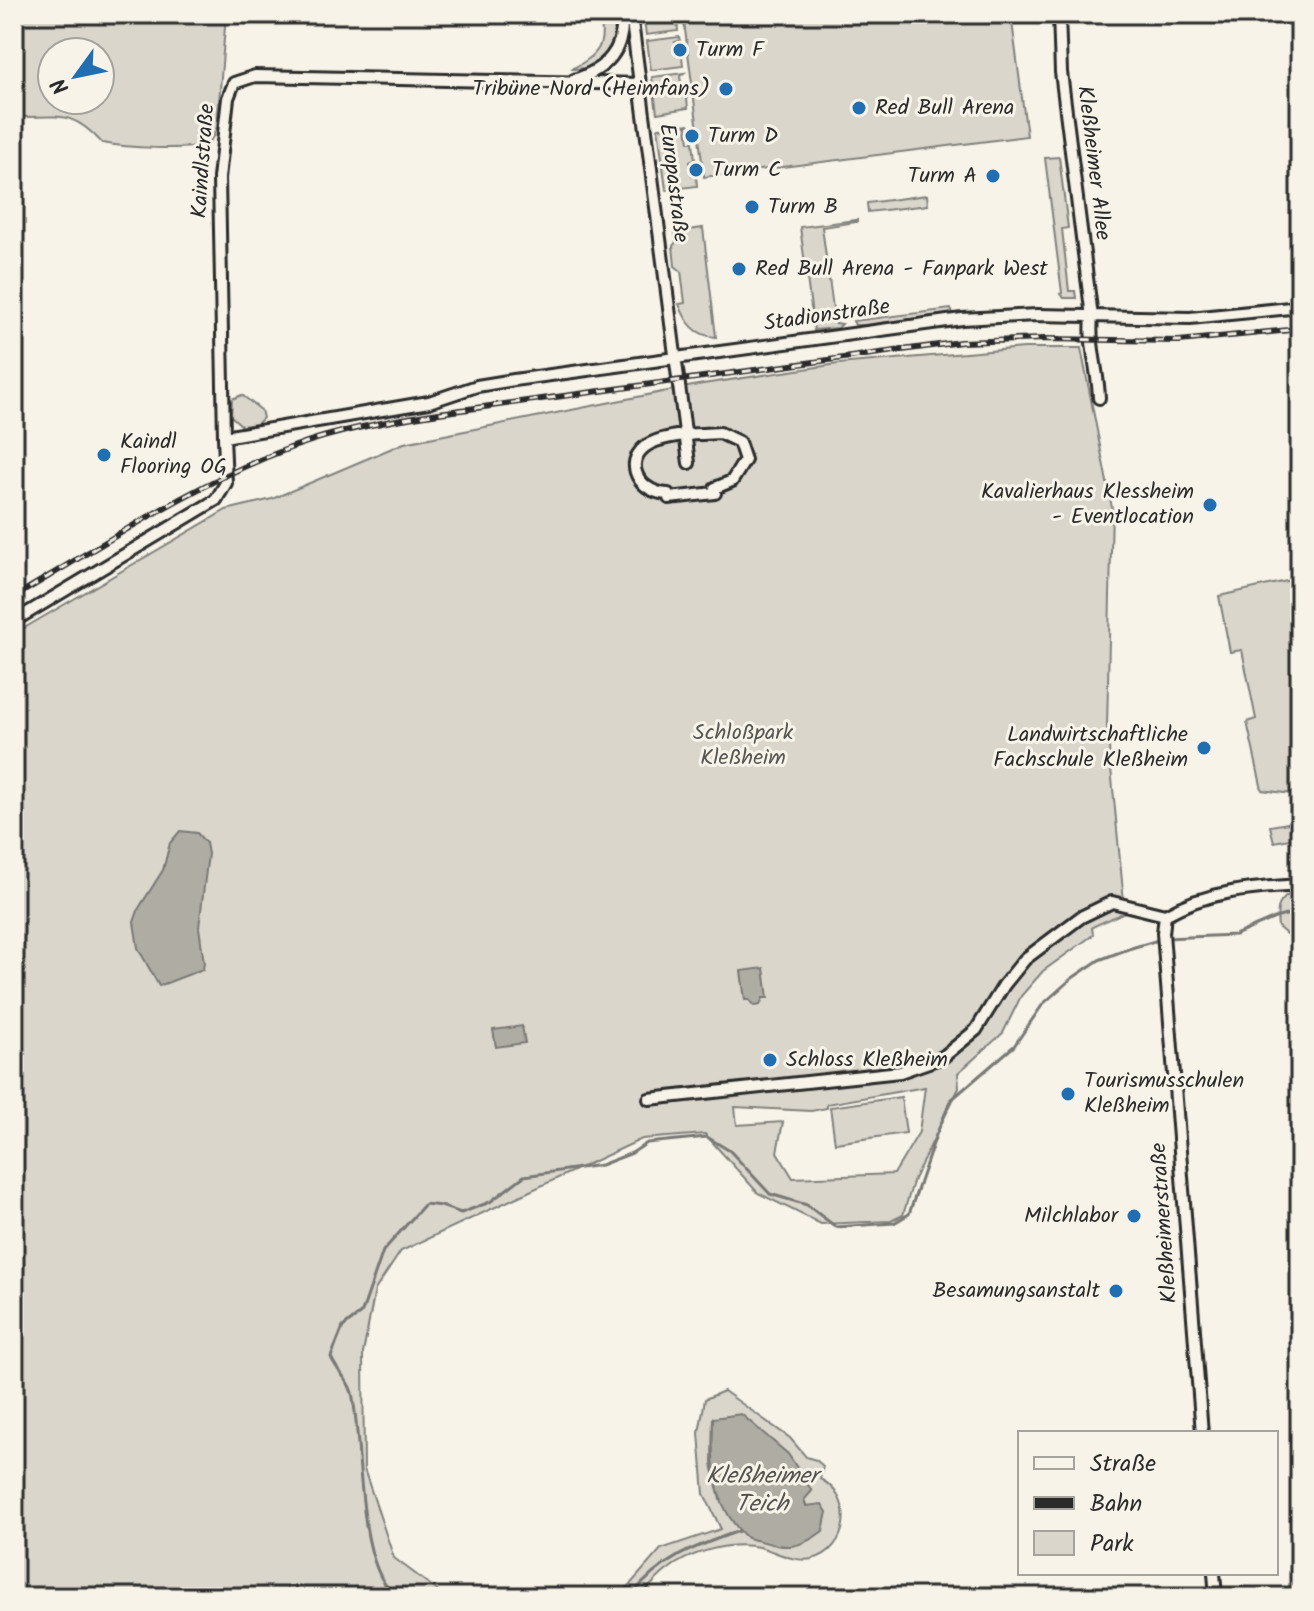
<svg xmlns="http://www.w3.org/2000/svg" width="1314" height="1611" viewBox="0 0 1314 1611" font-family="Kalam,sans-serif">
  <rect width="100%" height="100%" fill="#f7f3e8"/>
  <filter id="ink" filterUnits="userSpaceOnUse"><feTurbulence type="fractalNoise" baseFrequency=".0125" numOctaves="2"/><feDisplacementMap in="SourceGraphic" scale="16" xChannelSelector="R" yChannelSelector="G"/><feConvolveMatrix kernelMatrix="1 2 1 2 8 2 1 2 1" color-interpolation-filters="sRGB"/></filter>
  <g filter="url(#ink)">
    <!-- green -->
    <path fill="#dad6cc" stroke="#82807c" stroke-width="2" fill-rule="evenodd" d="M14,14H226L217,127C214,134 213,140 206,143C189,152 123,147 102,143C71,108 57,118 14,117ZM52,52H100V100H52Z
      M599,14H619C618,41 603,71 571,69C599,56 607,44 599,14Z
      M643,14H672L673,20H677L678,31L646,35Z
      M683,14H1011L1027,136L704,177Z
      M679,37L680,41L675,42L677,56H682L683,66L651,70L647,41Z
      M684,73L680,76L682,90H686L688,108L657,113L652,77Z
      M690,124L687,126L689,142H693L695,160L690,162L692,176H696L697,186L666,190L658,128Z
      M1059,157L1068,228L1062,229L1069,291H1075L1076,298H1064L1060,294L1062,293L1045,158Z
      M927,195L928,205L868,212L867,203Z
      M857,220V222L822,227L835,323L842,324L838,328L814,330L800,227Z
      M703,228L716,337C695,336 686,322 679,304L685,303L681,271L675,266L673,246L676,242L675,232Z
      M951,309L953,313L951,314L864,325H855L853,321Z
      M1024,348H1081L1112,508L1107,727L1125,912L1092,927L1093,935L1043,971L1021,996L1003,1033L958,1073L959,1088L914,1179L903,1215L891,1221L821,1224L758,1193L705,1134L642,1139L401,1251L375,1290L363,1353L364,1469L394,1558L438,1591L441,1597H14V634L226,510L272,499L404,443L703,384L838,364ZM925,1087L919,1132L894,1174L793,1178L777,1152L783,1122L737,1125L735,1107L811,1111L827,1108V1104Z
      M242,395L261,410L263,418L257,424L242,426L231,416L232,399Z
      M1300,578V795L1262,790L1247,722L1256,719L1242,650L1230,652L1219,596Z
      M1300,821V837L1274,842L1270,826Z
      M1294,892H1300V934H1286L1278,927C1276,909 1277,900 1294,892Z
      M901,1097L906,1133L835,1143L830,1107Z
      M724,1391L790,1438L806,1457L816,1460L823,1466L820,1479C855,1496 850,1550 812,1559C794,1563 775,1551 759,1547C729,1541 689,1552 666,1571C656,1579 648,1589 639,1597H619L661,1549L721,1529L704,1494L699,1433L705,1399ZM713,1418L804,1500L807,1506L720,1500L712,1464Z"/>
    <!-- water -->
    <path fill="#afaca4" stroke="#7a7874" stroke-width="2" d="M180,831L197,833L206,843L208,854L199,927L204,963L203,969L159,986L138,948L134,922L139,908L163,870L170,843Z
      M764,968L768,998H763L760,1005L754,1006L749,1000H745L741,971Z
      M522,1026L525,1043L496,1047L493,1030Z
      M741,1414L788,1454L812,1491L804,1500L806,1506L822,1504L827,1512L823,1531C793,1554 782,1546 747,1538C711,1504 712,1464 713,1418Z"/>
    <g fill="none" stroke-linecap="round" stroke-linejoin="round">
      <!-- stream -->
      <path stroke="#7a7874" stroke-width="3" d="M398,1597C355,1572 363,1440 352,1393C348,1378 337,1372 331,1357L343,1327L362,1312L383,1251L425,1204L441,1206L461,1213L490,1202L524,1176L601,1165L632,1153L647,1143L707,1137L730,1151L770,1194L807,1205L836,1227L894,1223L909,1214L936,1135L951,1100L1014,1046L1043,1004L1071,979L1099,960L1128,949L1165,938L1235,935L1275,918L1300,911
        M630,1597C662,1558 693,1547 739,1531"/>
      <!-- street casing -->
      <g stroke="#2b2b2b" stroke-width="16">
        <path id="street" d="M631,14L689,463
          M1059,14L1061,72L1092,317C1089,346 1098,369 1099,398
          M574,80C607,69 625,50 622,14
          M720,433L739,442L745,460L732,481L715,488V493L669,498L668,494C634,492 620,454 656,441C675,434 700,434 720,433Z
          M224,437L219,178L228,98L234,83L255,76L641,84
          M14,621L216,500L226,483L224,437L429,402L477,386L514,380L962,319L1037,315L1190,318L1300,307
          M1165,915L1163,933L1202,1433
          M649,1099L900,1072L943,1057L976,1030L1004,985L1025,959L1081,917L1112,902L1165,915C1207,891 1253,888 1300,885
          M1214,1573L1216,1597"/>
      </g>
      <!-- street -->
      <use href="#street" stroke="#f7f3e8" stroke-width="10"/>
      <!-- rail casing -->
      <g stroke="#2b2b2b" stroke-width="6">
        <path id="rail" d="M14,597C103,545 192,484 290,448C338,430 388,421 439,413L961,342L1045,339L1179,341L1300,329"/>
      </g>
      <!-- rail -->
      <use href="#rail" stroke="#f7f3e8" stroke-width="3" stroke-dasharray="9" stroke-linecap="butt"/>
    </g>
  </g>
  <!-- markers -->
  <g fill="#1f6fb2" stroke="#f7f3e8" stroke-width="3">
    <circle cx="680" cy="50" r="8"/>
    <circle cx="726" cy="89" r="8"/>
    <circle cx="859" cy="108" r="8"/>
    <circle cx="692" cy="136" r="8"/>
    <circle cx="696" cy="170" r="8"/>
    <circle cx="993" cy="176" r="8"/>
    <circle cx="752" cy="207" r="8"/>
    <circle cx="739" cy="269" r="8"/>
    <circle cx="104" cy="455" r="8"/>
    <circle cx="1210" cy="505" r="8"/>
    <circle cx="1204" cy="748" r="8"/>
    <circle cx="770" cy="1060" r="8"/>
    <circle cx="1068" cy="1094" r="8"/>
    <circle cx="1134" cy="1216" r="8"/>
    <circle cx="1116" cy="1291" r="8"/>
  </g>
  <g text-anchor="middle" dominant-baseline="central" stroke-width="6" stroke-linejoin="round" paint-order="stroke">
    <!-- poi labels -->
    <g font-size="22" fill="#2b2b2b" stroke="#f7f3e8" text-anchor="start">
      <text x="696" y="50">Turm F</text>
      <text x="710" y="89" text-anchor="end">Tribüne Nord (Heimfans)</text>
      <text x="875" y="108">Red Bull Arena</text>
      <text x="708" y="136">Turm D</text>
      <text x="712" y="170">Turm C</text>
      <text x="977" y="176" text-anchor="end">Turm A</text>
      <text x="768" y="207">Turm B</text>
      <text x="755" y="269">Red Bull Arena - Fanpark West</text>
      <text x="120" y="442">Kaindl<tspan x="120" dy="25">Flooring OG</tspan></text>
      <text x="1194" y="492" text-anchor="end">Kavalierhaus Klessheim<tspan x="1194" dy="25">- Eventlocation</tspan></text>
      <text x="1188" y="735" text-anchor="end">Landwirtschaftliche<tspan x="1188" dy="25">Fachschule Kleßheim</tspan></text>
      <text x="786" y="1060">Schloss Kleßheim</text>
      <text x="1084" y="1081">Tourismusschulen<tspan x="1084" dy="25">Kleßheim</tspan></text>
      <text x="1118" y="1216" text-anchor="end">Milchlabor</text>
      <text x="1100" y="1291" text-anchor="end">Besamungsanstalt</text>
    </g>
    <!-- street labels -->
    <g font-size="22" fill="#2b2b2b" stroke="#f7f3e8">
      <text transform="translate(204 161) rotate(-86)">Kaindlstraße</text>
      <text transform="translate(1093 163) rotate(83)">Kleßheimer Allee</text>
      <text transform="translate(673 183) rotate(83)">Europastraße</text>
      <text transform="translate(827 316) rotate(-8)">Stadionstraße</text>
      <text transform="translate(1165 1223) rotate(-94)">Kleßheimerstraße</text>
    </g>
    <!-- park labels -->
    <g font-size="22" fill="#575653" stroke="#f7f3e8">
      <text x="743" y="733">Schloßpark<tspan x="743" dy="25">Kleßheim</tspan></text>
    </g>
    <!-- water labels -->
    <g font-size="24" font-style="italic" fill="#53524f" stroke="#f7f3e8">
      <text x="762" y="1476">Kleßheimer<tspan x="762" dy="28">Teich</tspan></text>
    </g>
  </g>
  <!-- margin -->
  <rect width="1314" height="1611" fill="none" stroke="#f7f3e8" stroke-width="48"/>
  <rect x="24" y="24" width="1266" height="1563" fill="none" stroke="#2b2b2b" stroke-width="3" filter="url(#ink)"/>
  <!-- legend -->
  <rect x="1018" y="1431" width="260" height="144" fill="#f7f3e8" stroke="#a5a39c" stroke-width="2"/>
  <rect x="1034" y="1457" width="40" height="12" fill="#f7f3e8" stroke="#a5a39c" stroke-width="2"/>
  <text x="1090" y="1471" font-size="24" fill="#2b2b2b">Straße</text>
  <rect x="1034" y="1497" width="40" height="12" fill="#2b2b2b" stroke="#a5a39c" stroke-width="2"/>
  <text x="1090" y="1511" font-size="24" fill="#2b2b2b">Bahn</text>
  <rect x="1034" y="1531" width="40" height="24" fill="#dad6cc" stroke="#a5a39c" stroke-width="2"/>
  <text x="1090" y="1551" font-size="24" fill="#2b2b2b">Park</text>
  <!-- north arrow -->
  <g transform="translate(76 76) rotate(237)"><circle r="38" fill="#f7f3e8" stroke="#a5a39c" stroke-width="2"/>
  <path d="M0-6L14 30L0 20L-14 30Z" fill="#1f6fb2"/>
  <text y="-12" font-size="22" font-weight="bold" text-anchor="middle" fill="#2b2b2b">N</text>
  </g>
</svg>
